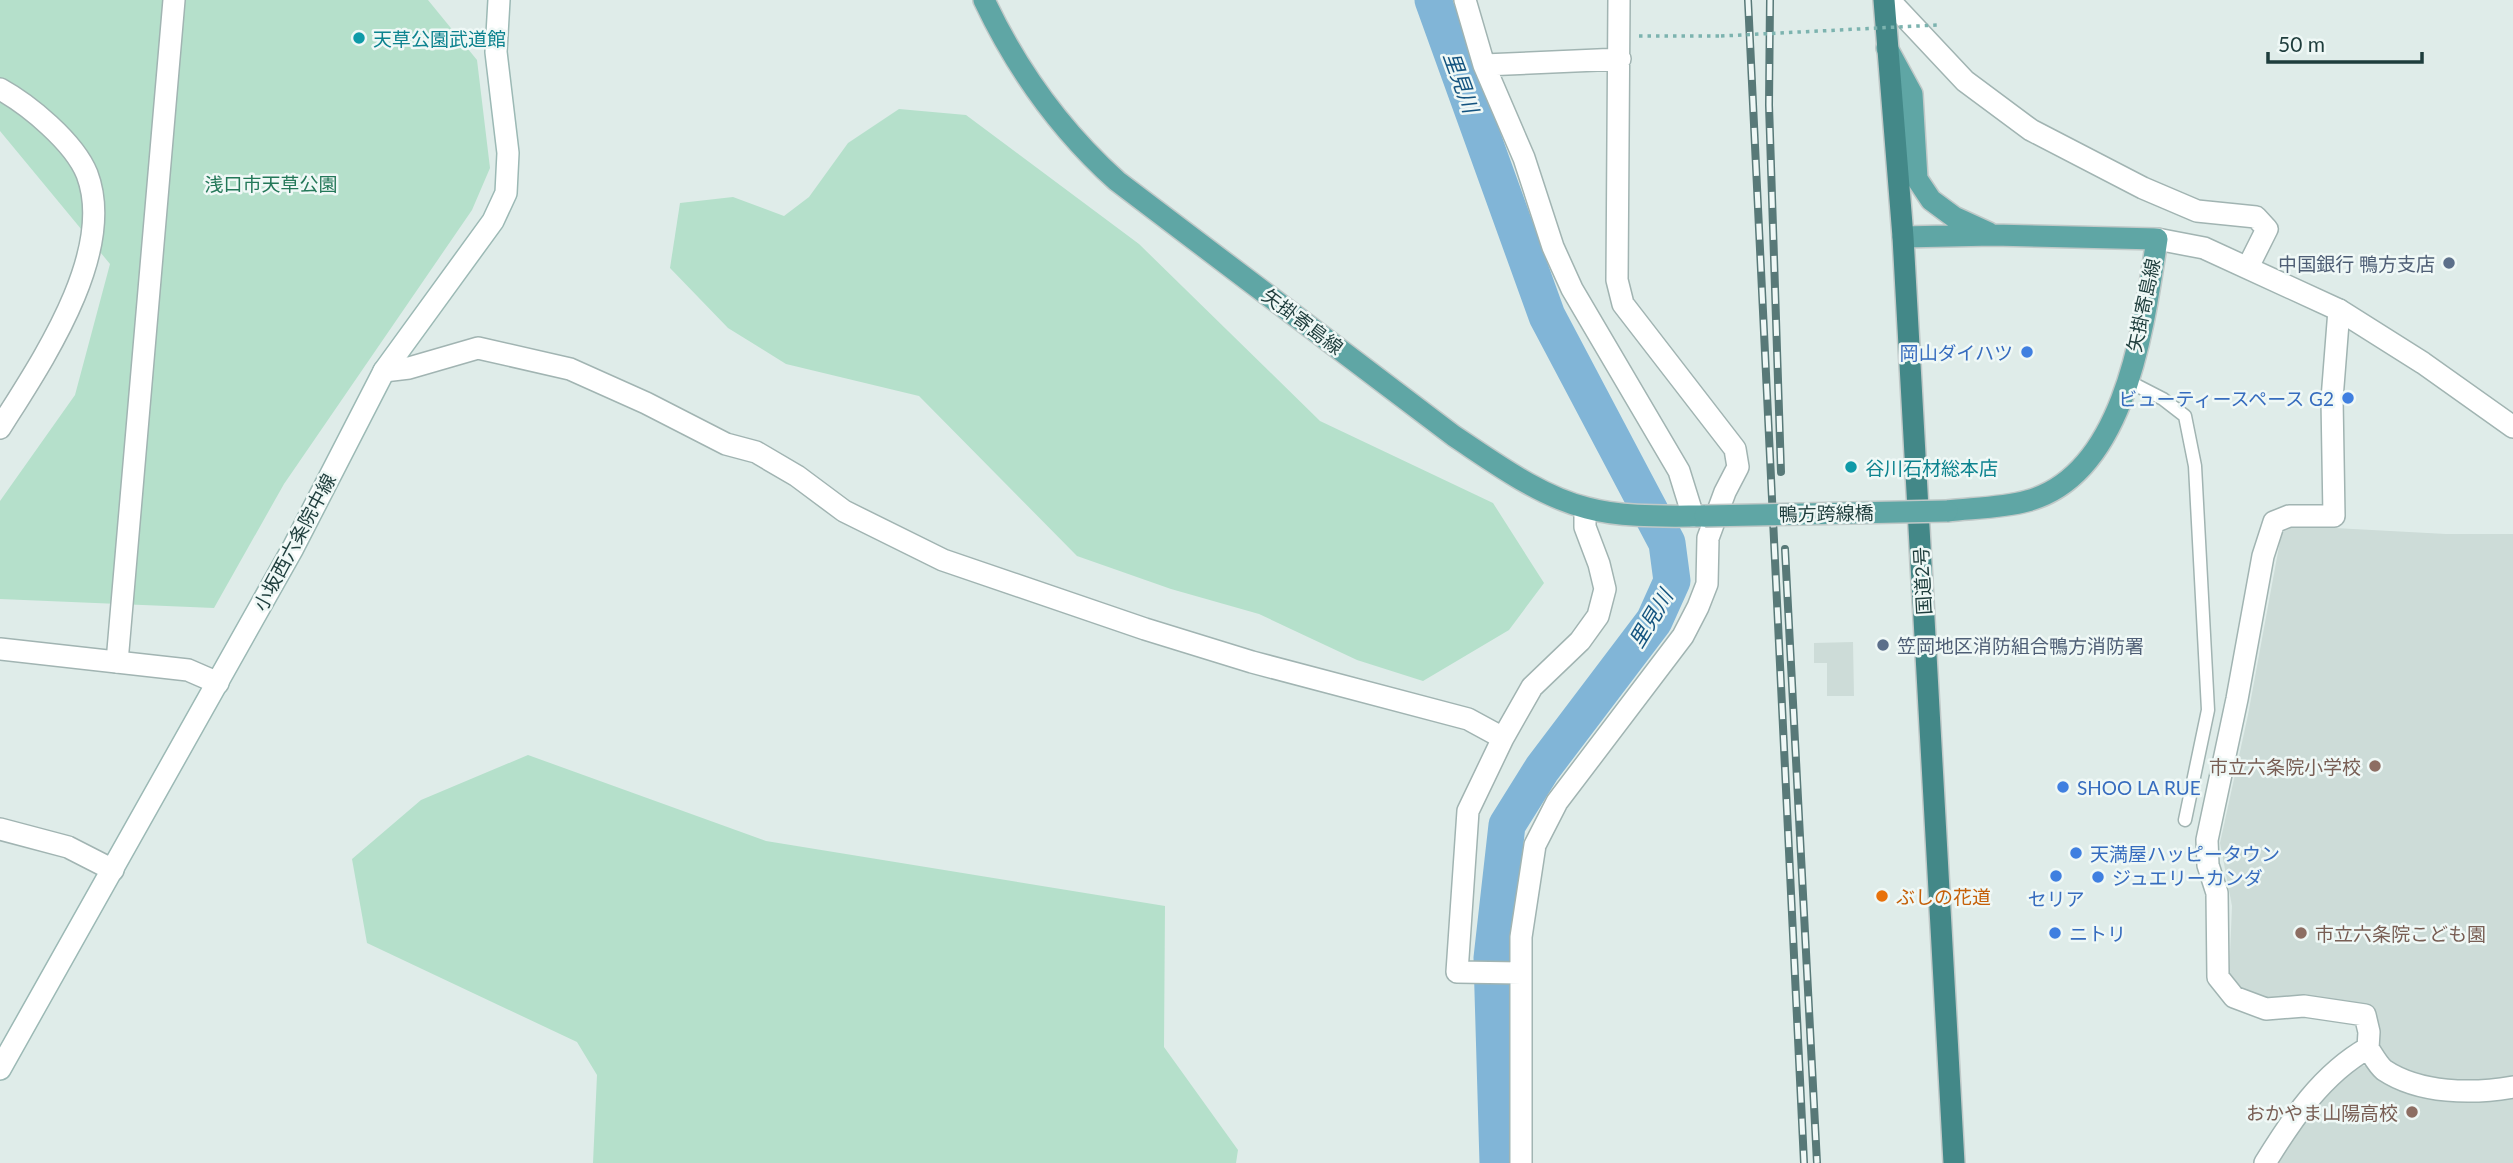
<svg xmlns="http://www.w3.org/2000/svg" width="2513" height="1163" viewBox="0 0 2513 1163" font-family="Lato,'Noto Sans JP',sans-serif">
  <rect width="100%" height="100%" fill="#dfece9"/>
  <!-- built -->
  <path fill="#cddcd8" d="M2298,526L2446,534H2513V1082L2481,1084L2418,1077L2402,1072L2384,1058L2377,1042V1015L2372,1009L2278,1001L2255,996L2229,979L2232,906L2220,843L2248,715L2282,530Z
    M1853,642L1854,696H1827V663H1814V643Z
    M2355,1064L2513,1095V1163H2274L2299,1125Z"/>
  <!-- green -->
  <path fill="#b5e0cb" d="M0,0H428L477,60L490,168L472,210L284,484L214,608L0,599V501L75,395L110,264L0,131Z
    M899,109L966,115L1139,244L1320,421L1493,503L1544,583L1509,630L1423,681L1357,660L1259,614L1171,589L1077,556L919,396L786,364L728,328L670,268L680,203L733,197L784,216L809,197L848,143Z
    M528,755L766,841L1165,906L1164,1047L1238,1150L1236,1163H593L597,1075L577,1042L367,943L352,859L421,800Z"/>
  <g fill="none" stroke-linecap="round" stroke-linejoin="round">
    <!-- river -->
    <path stroke="#81b5d7" stroke-width="37" d="M1433,0L1547,316L1667,543L1672,581L1654,621L1542,769L1507,825L1492,958L1498,1163"/>
    <!-- service casing -->
    <g stroke="#a1b4b2" stroke-width="15">
      <path id="service" d="M2126,380L2163,399L2185,416L2195,466L2208,710L2185,820"/>
    </g>
    <!-- minor casing -->
    <g stroke="#a1b4b2" stroke-width="24">
      <path id="minor" d="M1465,0L1484,65L1524,158L1553,247L1572,289L1679,471L1693,516
        M1889,0L1965,81L2031,130L2143,188L2197,211L2256,217L2267,229L2248,267
        M1484,65L1620,59
        M0,89C29,105 74,142 87,174C117,253 40,364 0,428
        M2339,310L2332,399L2334,516H2289L2274,522L2263,556L2237,699L2207,840L2208,865L2217,893L2218,977L2234,997L2266,1009L2304,1006L2365,1015L2369,1032L2368,1048C2372,1054 2378,1065 2384,1070C2420,1094 2473,1094 2513,1087
        M384,371L409,368L478,348L570,369L646,403L726,444L756,452L797,476L844,511L943,560L1145,629L1252,662L1468,719L1503,738
        M0,649L188,670L218,683
        M0,829L68,847L113,870
        M1521,973L1457,972L1468,811L1503,738L1532,687L1580,641L1598,616L1605,589L1599,564L1585,527V508
        M1521,1163V937L1535,845L1557,802L1683,636L1698,607L1707,584L1708,538L1725,492L1738,467L1735,449L1623,304L1617,280L1619,0
        M2265,1163C2292,1119 2322,1074 2368,1048"/>
    </g>
    <!-- tertiary casing -->
    <g stroke="#a1b4b2" stroke-width="24">
      <path id="tertiary" d="M2157,239L2204,248L2339,310L2423,363L2513,427
        M117,662L174,0"/>
    </g>
    <!-- secondary casing -->
    <g stroke="#9cb9b5" stroke-width="24">
      <path id="secondary" d="M0,1069L293,548L384,371L493,221L506,193L508,153L496,52L499,0"/>
    </g>
    <!-- primary casing -->
    <g stroke="#c0c9c8" stroke-width="24">
      <path id="primary" d="M984,0C1017,70 1059,129 1117,181L1454,436C1495,463 1539,496 1587,508C1624,518 1667,516 1705,516
        M1887,48L1912,94L1917,179L1931,200L1954,217L1989,233
        M1903,237L1993,235L2157,239C2144,324 2126,475 2027,501C2002,508 1973,508 1947,511"/>
    </g>
    <!-- trunk casing -->
    <g stroke="#c0c9c8" stroke-width="24">
      <path id="trunk" d="M1884,0L1903,237L1954,1163"/>
    </g>
    <!-- path -->
    <path stroke="#7cb3af" stroke-width="3.5" stroke-dasharray="3.5 5" stroke-linecap="butt" d="M1639,36H1721"/>
    <!-- service -->
    <use href="#service" stroke="#fff" stroke-width="12"/>
    <!-- minor -->
    <use href="#minor" stroke="#fff" stroke-width="21"/>
    <!-- tertiary -->
    <use href="#tertiary" stroke="#fff" stroke-width="21"/>
    <!-- secondary -->
    <use href="#secondary" stroke="#fff" stroke-width="21"/>
    <!-- primary -->
    <use href="#primary" stroke="#5fa6a5" stroke-width="21"/>
    <!-- trunk -->
    <use href="#trunk" stroke="#438888" stroke-width="21"/>
    <!-- rail casing -->
    <g stroke="#587978" stroke-width="8">
      <path id="rail" d="M1748,0L1804,1163
        M1770,0L1769,105L1781,472
        M1785,549L1817,1163"/>
    </g>
    <!-- rail -->
    <use href="#rail" stroke="#eff8f6" stroke-width="5" stroke-dasharray="16" stroke-linecap="butt"/>
    <!-- primary-bridge casing -->
    <g stroke="#c0c9c8" stroke-width="24" stroke-linecap="butt">
      <path id="primary-bridge" d="M1705,516L1947,511"/>
    </g>
    <!-- path-bridge -->
    <path stroke="#7cb3af" stroke-width="3.5" stroke-dasharray="3.5 5" stroke-linecap="butt" d="M1721,36L1937,25"/>
    <!-- primary-bridge -->
    <use href="#primary-bridge" stroke="#5fa6a5" stroke-width="21"/>
  </g>
  <!-- markers -->
  <g fill="#0f9aa8" stroke="#eff8f6" stroke-width="2.5">
    <circle cx="359" cy="38" r="7"/>
    <circle cx="1851" cy="467" r="7"/>
  </g>
  <g fill="#5c6f8a" stroke="#eff8f6" stroke-width="2.5">
    <circle cx="2449" cy="263" r="7"/>
    <circle cx="1883" cy="645" r="7"/>
  </g>
  <g fill="#3f7fe0" stroke="#eff8f6" stroke-width="2.5">
    <circle cx="2027" cy="352" r="7"/>
    <circle cx="2348" cy="398" r="7"/>
    <circle cx="2063" cy="787" r="7"/>
    <circle cx="2076" cy="853" r="7"/>
    <circle cx="2056" cy="876" r="7"/>
    <circle cx="2098" cy="877" r="7"/>
    <circle cx="2055" cy="933" r="7"/>
  </g>
  <g fill="#8d6e63" stroke="#eff8f6" stroke-width="2.5">
    <circle cx="2375" cy="766" r="7"/>
    <circle cx="2301" cy="933" r="7"/>
    <circle cx="2412" cy="1112" r="7"/>
  </g>
  <circle fill="#e8710a" stroke="#eff8f6" stroke-width="2.5" cx="1882" cy="896" r="7"/>
  <g text-anchor="middle" dominant-baseline="central" stroke-width="5" stroke-linejoin="round" paint-order="stroke">
    <!-- culture labels -->
    <g font-size="19" fill="#0d838f" stroke="#eff8f6" text-anchor="start">
      <text x="373" y="38">天草公園武道館</text>
      <text x="1865" y="467">谷川石材総本店</text>
    </g>
    <!-- park labels -->
    <g font-size="19" fill="#247859" stroke="#eff8f6">
      <text x="271" y="183">浅口市天草公園</text>
    </g>
    <!-- service labels -->
    <g font-size="19" fill="#4e5e75" stroke="#eff8f6" text-anchor="end">
      <text x="2435" y="263">中国銀行 鴨方支店</text>
      <text x="1897" y="645" text-anchor="start">笠岡地区消防組合鴨方消防署</text>
    </g>
    <!-- street labels -->
    <g font-size="19" fill="#1e3d3c" stroke="#eff8f6">
      <text transform="translate(2143 305) rotate(-78)">矢掛寄島線</text>
      <text transform="translate(1303 321) rotate(37)">矢掛寄島線</text>
      <text transform="translate(1826 513) rotate(-1)">鴨方跨線橋</text>
      <text transform="translate(294 542) rotate(-62)">小坂西六条院中線</text>
      <text transform="translate(1922 581) rotate(-93)">国道2号</text>
    </g>
    <!-- shop labels -->
    <g font-size="19" fill="#366cbe" stroke="#eff8f6" text-anchor="start">
      <text x="2013" y="352" text-anchor="end">岡山ダイハツ</text>
      <text x="2334" y="398" text-anchor="end">ビューティースペース G2</text>
      <text x="2077" y="787">SHOO LA RUE</text>
      <text x="2090" y="853">天満屋ハッピータウン</text>
      <text x="2112" y="877">ジュエリーカンダ</text>
      <text x="2056" y="898" text-anchor="middle">セリア</text>
      <text x="2069" y="933">ニトリ</text>
    </g>
    <!-- education labels -->
    <g font-size="19" fill="#785e54" stroke="#eff8f6" text-anchor="end">
      <text x="2361" y="766">市立六条院小学校</text>
      <text x="2315" y="933" text-anchor="start">市立六条院こども園</text>
      <text x="2398" y="1112">おかやま山陽高校</text>
    </g>
    <!-- food labels -->
    <g font-size="19" fill="#c56008" stroke="#eff8f6" text-anchor="start">
      <text x="1896" y="896">ぶしの花道</text>
    </g>
    <!-- water labels -->
    <g font-size="21" font-style="italic" fill="#13537f" stroke="#eff8f6">
      <text transform="translate(1462 82) rotate(70)">里見川</text>
      <text transform="translate(1650 618) rotate(-59)">里見川</text>
    </g>
  </g>
  <!-- scale -->
  <path d="M2268 52v10h154v-10" fill="none" stroke="#1e3d3c" stroke-width="3.5"/>
  <text x="2278" y="52" font-size="21" fill="#1e3d3c" stroke="#eff8f6" stroke-width="5" paint-order="stroke">50 m</text>
</svg>
